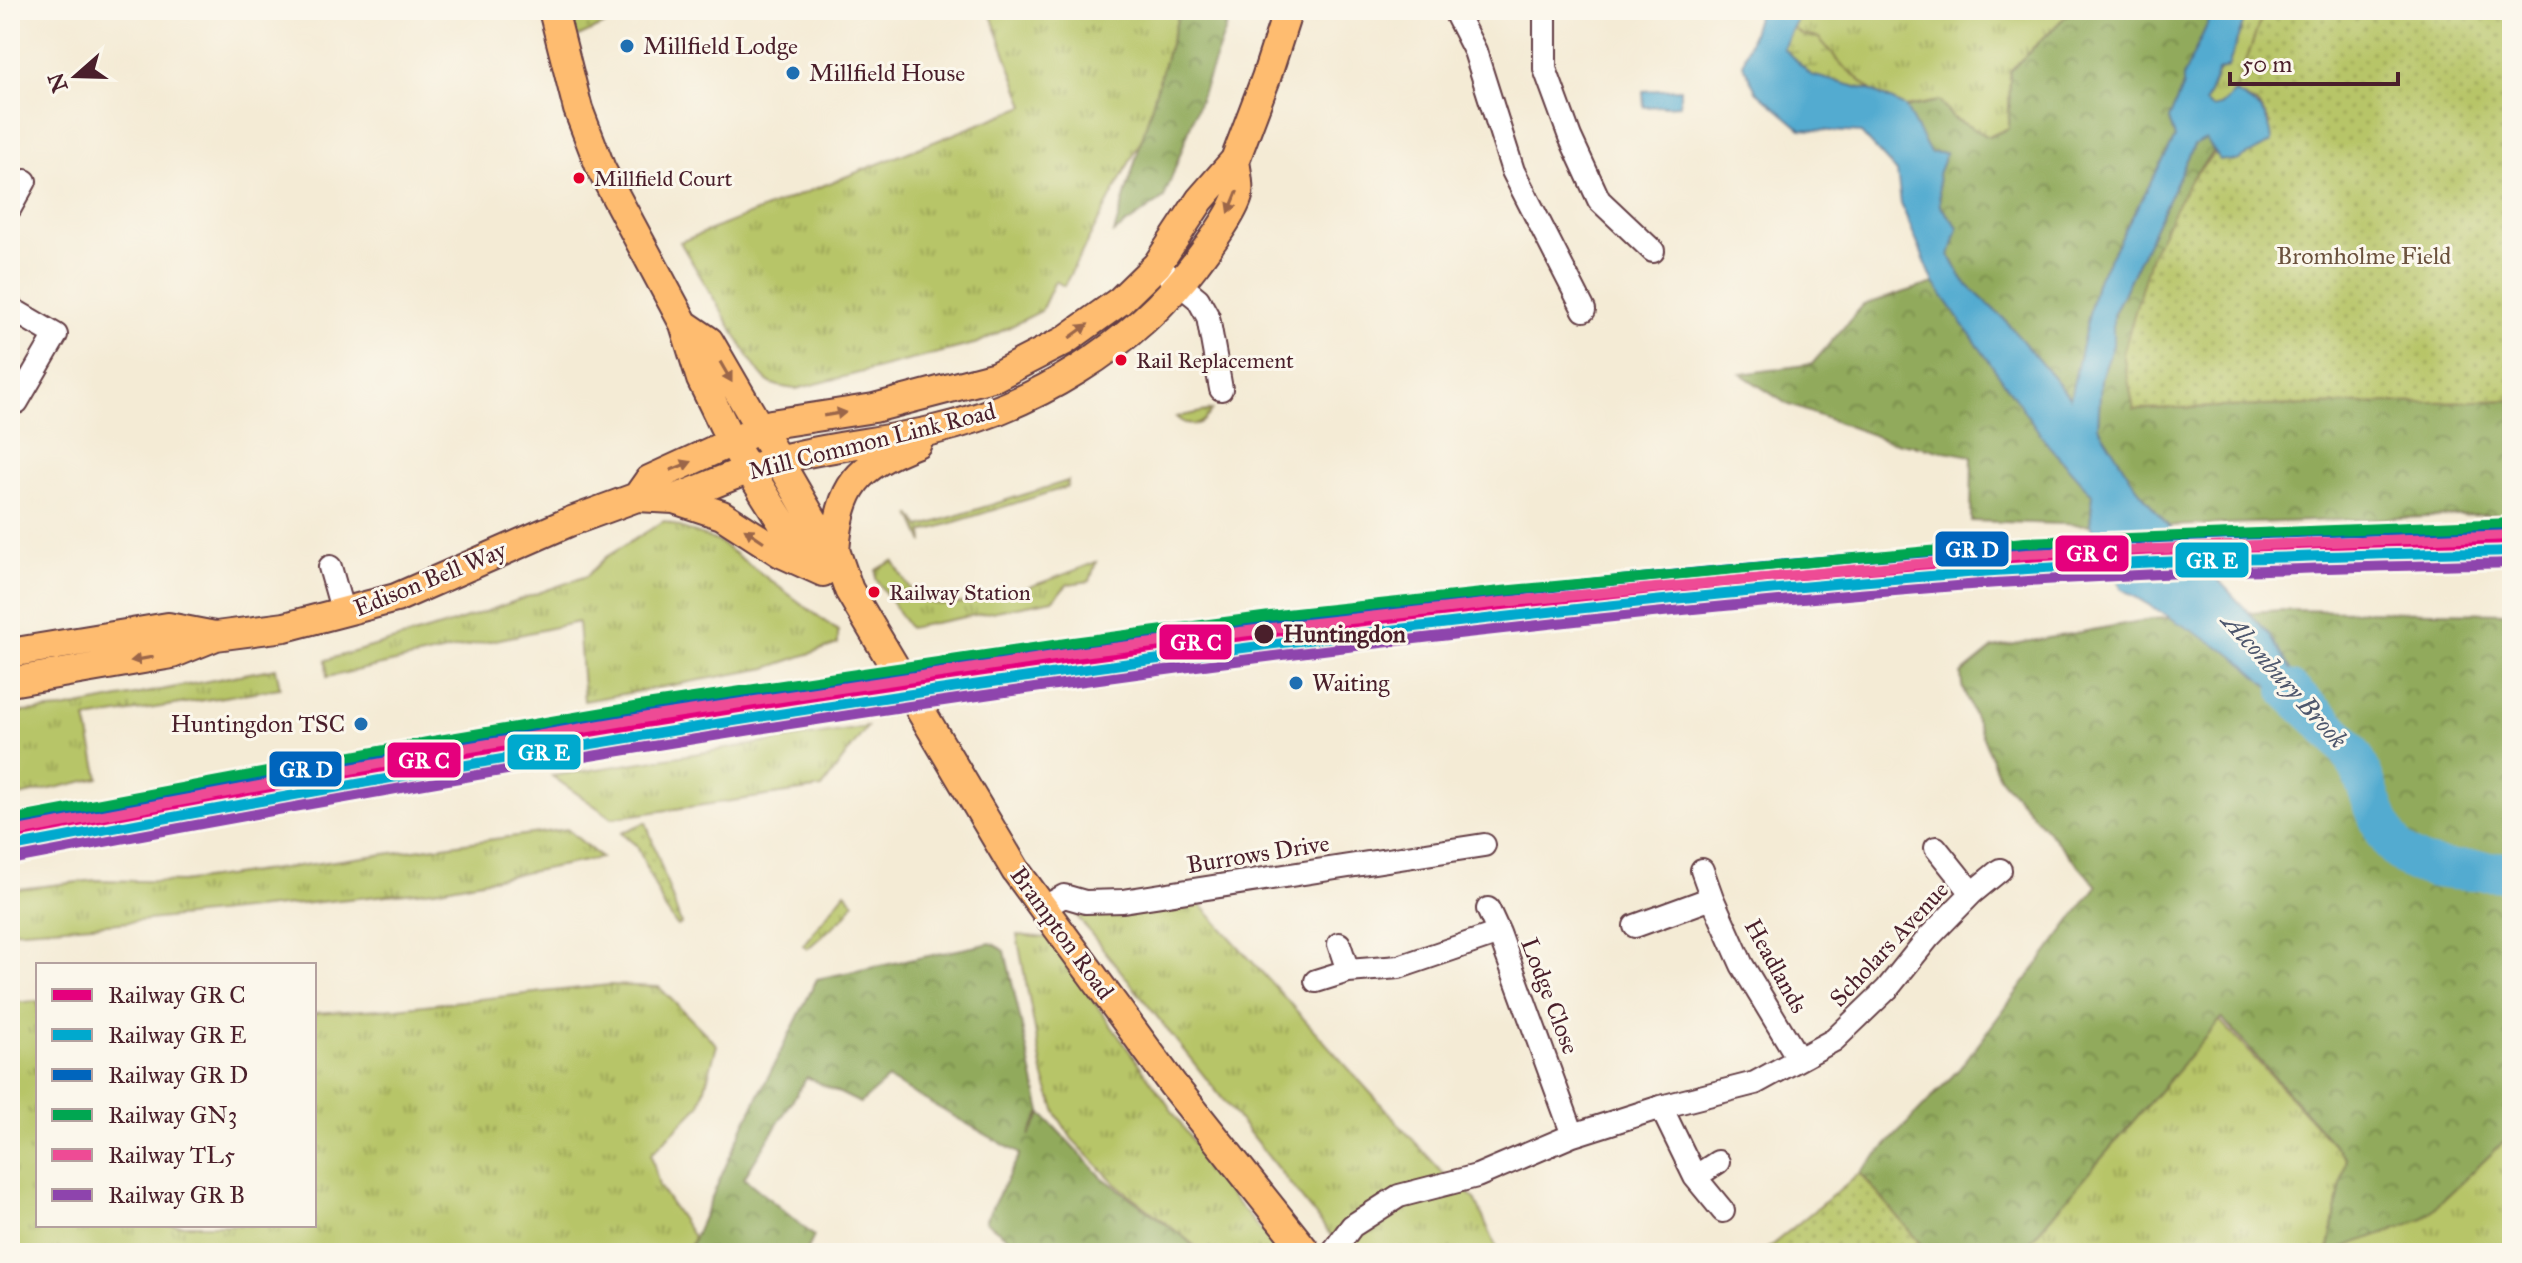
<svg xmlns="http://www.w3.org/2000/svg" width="2522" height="1263" viewBox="0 0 2522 1263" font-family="'IM FELL Great Primer',serif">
  <defs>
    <pattern id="grass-tufts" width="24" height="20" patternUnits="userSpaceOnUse" patternTransform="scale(2)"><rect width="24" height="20" fill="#b7c567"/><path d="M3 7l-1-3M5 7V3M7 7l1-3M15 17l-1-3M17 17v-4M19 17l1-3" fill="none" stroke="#979f55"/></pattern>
    <pattern id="forest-crowns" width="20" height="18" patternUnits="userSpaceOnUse" patternTransform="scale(2)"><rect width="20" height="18" fill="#91aa5c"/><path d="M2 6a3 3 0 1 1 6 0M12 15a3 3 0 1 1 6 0" fill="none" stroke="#788a4c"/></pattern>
    <pattern id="wetland-marsh" width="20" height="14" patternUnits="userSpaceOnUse" patternTransform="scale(2)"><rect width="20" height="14" fill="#b7c567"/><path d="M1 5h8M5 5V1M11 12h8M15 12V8" fill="none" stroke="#979f55"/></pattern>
    <pattern id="park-dots" width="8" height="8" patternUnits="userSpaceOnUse" patternTransform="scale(2)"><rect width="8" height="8" fill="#b7c567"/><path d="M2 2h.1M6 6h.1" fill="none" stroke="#979f55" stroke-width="1.8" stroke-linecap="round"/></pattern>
  </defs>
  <rect width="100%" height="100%" fill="#fbf7ec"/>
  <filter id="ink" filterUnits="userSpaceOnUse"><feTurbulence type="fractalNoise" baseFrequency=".0125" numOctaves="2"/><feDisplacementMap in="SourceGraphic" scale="16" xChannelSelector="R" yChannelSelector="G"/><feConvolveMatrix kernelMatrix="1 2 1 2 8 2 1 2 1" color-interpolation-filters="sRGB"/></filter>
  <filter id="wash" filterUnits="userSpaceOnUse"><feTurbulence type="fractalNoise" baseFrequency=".006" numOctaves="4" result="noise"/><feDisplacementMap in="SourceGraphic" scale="32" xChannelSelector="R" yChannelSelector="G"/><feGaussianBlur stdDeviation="1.8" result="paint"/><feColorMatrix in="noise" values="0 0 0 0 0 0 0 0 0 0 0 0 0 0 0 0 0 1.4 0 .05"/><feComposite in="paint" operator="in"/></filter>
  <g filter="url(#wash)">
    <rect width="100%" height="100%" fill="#f4ebd5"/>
    <!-- grass -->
    <path fill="url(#grass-tufts)" stroke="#807249" stroke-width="2" d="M989,10H1210L1064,286L1055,281L1041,311L978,343L796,389C768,386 766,383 750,359L680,242L1025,106Z
      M1801,10H2072L2010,71L2009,128L1988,137L1953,118L1939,101L1905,107L1872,91L1841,64L1819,39L1802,35L1793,28Z
      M2241,10H2264L2235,93L2220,106L2212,108L2205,103L2218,71L2228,67L2243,23Z
      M1212,410C1203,426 1190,430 1176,417Z
      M1068,481L1067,487L923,532L924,543L911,514L920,527Z
      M664,521L719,542L838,631V644L767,668L584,701L578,622L327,677L326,660L447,625L587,576L606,557Z
      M893,561C900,571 908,589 917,597C948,622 1061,576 1096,562L1090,581L1068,584L1053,600L909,628L876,579V570Z
      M276,668L280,688L86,719L99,778L10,798V713L62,709Z
      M867,727L822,788L612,818L552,776Z
      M567,829L601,858L435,890L119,923L10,931V890L96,880L182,882Z
      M845,892L854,902L845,916L807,949L803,945Z
      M1201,905L1442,1172L1475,1199L1495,1244L1503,1253H1345L1077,916Z
      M1017,935L1048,938L1164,1099L1227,1192L1281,1253H1204L1116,1184L1072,1139L1057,1115L1044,1078Z
      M609,985L659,987L717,1045L700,1105L651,1154L659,1186L694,1238L687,1253H10V1003L38,1001V1225H314V1013L397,1008Z
      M2215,1015L2346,1158L2329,1252L2423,1219L2512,1134V1253H2025L2023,1250Z"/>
    <!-- forest -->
    <path fill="url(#forest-crowns)" stroke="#6e6444" stroke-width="2" d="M1180,10H1233L1164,198L1114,233Z
      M2072,10H2214L2183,77V86L2169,119L2175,138L2096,283L2071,399L2004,319L1963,281L1950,255L1958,227L1940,206L1938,174L1946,153H1930L1905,108L1939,101L1953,118L1989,137L2009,128L2010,71Z
      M2206,138L2214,151L2190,180L2134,409L2512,400V514L2168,526L2137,488L2098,426L2101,378L2113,345V315L2194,145Z
      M1934,283L2049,446L2093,495L2090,525L1971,521L1972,456L1889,441L1787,404L1741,374L1812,364L1863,305Z
      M2281,610L2512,613V1134L2423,1219L2328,1253L2346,1158L2222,1018L2020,1253H1928L1860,1173L1959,1069L2097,886L1999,777L1962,686L1961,674L1993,648L2152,619Z
      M991,943L1005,951L1041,1112L1029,1136L1042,1114L1102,1177L1184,1237L1201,1253H1029L985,1221L1020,1154L888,1079L860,1103L807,1077L744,1178L814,1236L806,1253H687L744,1125L817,979Z"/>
    <!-- wetland -->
    <path fill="url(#wetland-marsh)" stroke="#807249" stroke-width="2" d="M1793,28L1802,35L1819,38L1841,64L1872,91L1810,75L1783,48Z"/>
    <!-- park -->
    <path fill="url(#park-dots)" stroke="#807249" stroke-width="2" d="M559,10H624V16L565,43Z
      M2264,10H2512V400L2134,409L2123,354L2151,255L2190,180L2216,152L2271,124L2257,104L2235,93Z
      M646,822L681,924L677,926L665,909L637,846L621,833Z
      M1860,1173L1928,1253H1762Z"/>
    <!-- water -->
    <path fill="#53abd0" stroke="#4e657e" stroke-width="2" d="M1759,10H1801L1783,48L1811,75L1872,91L1905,107L1930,153H1946L1938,174L1940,206L1958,227L1950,256L1963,281L2004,319L2070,398L2096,283L2175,138L2169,119L2183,86V77L2214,10H2241L2243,23L2228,67L2218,71L2205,103L2212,108L2220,106L2235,93C2257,104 2271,115 2272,142L2237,161L2220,160L2206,139L2194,145L2113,315V345L2101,378L2098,426L2137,488L2168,526L2269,634L2343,753L2233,655L2122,589L2090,525L2093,495L2049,446L1934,283L1901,204L1897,172L1861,133L1801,129L1756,91L1743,64Z
      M1680,89V105L1644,107L1643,91Z"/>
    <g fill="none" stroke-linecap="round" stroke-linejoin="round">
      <!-- river -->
      <path stroke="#53abd0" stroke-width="40" d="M2289,690C2309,710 2334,729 2350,752C2375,787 2374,847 2420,864C2444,873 2485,870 2512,872"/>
    </g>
  </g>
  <g filter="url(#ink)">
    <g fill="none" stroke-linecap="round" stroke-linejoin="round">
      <!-- minor casing -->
      <g stroke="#643e44" stroke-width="26">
        <path id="minor" d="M1454,10L1475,51L1513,171L1584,310
          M1545,10V69L1570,137L1599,200L1653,251
          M10,208L25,181
          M1166,273L1198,299L1208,317L1221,389
          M10,308L56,335L17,402
          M330,567L343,613
          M1702,870L1712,898
          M1972,893L2000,870
          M1043,908L1064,896L1085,902L1123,901L1484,845
          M1488,909L1499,933
          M1635,926L1712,898L1742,965L1798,1058
          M1339,944L1348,971
          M1316,981L1348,971L1399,967L1499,933L1573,1135
          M1661,1107L1695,1177L1723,1211
          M1695,1177L1718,1162
          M1332,1253L1352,1226L1399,1196L1477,1176L1573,1135L1661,1107L1755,1083L1834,1040L1887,989L1928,938L1972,893L1936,848"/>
      </g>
      <!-- major casing -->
      <g stroke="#643e44" stroke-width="32">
        <path id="major" d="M553,10L578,109L601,169L684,324L701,379L731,441L790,535L816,564
          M684,324L709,341L813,520L835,550L849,590L1016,871L1173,1085L1307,1253
          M637,497L649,480L771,424L874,408L996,376L1064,341L1120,301L1157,265L1200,200L1235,160L1266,78L1288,10
          M674,499C709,487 745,468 782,459C831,446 881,442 930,431C1032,408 1134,346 1196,263C1208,247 1233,214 1238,196C1240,186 1236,170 1235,160
          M835,550C841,485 856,467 917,443
          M10,653L168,627L215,636
          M10,682L172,654L216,636L285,627L396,598L569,522L637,497L674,499L722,515L781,553L823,572"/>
      </g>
      <!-- minor -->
      <use href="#minor" stroke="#fff" stroke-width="22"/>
      <!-- major -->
      <use href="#major" stroke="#febc70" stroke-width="28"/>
      <!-- rail-1 casing -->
      <g stroke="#fbf7ec" stroke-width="16">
        <path id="rail-1" d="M10,835C654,713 1301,613 1955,562C2140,548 2326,544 2512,539"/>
      </g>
      <!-- rail-2 casing -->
      <g stroke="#fbf7ec" stroke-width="16">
        <path id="rail-2" d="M12,847C656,725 1302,625 1955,574C2140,560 2326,556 2512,551"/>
      </g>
      <!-- rail-3 casing -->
      <g stroke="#fbf7ec" stroke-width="16">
        <path id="rail-3" d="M10,823C654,701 1301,600 1955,550C2140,536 2326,532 2512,527"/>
      </g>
      <!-- rail-4 casing -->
      <g stroke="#fbf7ec" stroke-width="16">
        <path id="rail-4" d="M10,820L433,741L646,705L1073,642L1286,614L1501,591L2025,542L2512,523"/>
      </g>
      <!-- rail-5 casing -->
      <g stroke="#fbf7ec" stroke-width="16">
        <path id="rail-5" d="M12,832L436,753L648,717L1074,653L1288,626L1502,602L2026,554L2512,535"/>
      </g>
      <!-- rail-6 casing -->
      <g stroke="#fbf7ec" stroke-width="16">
        <path id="rail-6" d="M14,859C657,736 1303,637 1956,586C2141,572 2327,568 2512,563"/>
      </g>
      <!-- rail-1 -->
      <use href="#rail-1" stroke="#e5007d" stroke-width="10"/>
      <!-- rail-2 -->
      <use href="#rail-2" stroke="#00a9ce" stroke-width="10"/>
      <!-- rail-3 -->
      <use href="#rail-3" stroke="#0065bd" stroke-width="10"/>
      <!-- rail-4 -->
      <use href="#rail-4" stroke="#00a651" stroke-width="10"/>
      <!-- rail-5 -->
      <use href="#rail-5" stroke="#ee4b95" stroke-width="10"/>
      <!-- rail-6 -->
      <use href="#rail-6" stroke="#8e44ad" stroke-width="10"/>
    </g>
    <!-- one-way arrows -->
    <defs><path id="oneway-solid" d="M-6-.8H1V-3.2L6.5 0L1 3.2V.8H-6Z" transform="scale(2)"/></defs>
    <g fill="#9b664a">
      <use href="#oneway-solid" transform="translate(1233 202) rotate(112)"/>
      <use href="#oneway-solid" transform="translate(1079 331) rotate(-36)"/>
      <use href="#oneway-solid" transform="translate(726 372) rotate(60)"/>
      <use href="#oneway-solid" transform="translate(835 414) rotate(-9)"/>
      <use href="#oneway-solid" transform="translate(681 466) rotate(-22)"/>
      <use href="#oneway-solid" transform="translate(754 535) rotate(-146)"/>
      <use href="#oneway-solid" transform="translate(142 659) rotate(170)"/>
    </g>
  </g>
  <!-- markers -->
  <g fill="#1f6fb2" stroke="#fbf7ec" stroke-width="3">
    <circle cx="627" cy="46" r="8"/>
    <circle cx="793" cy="73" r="8"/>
    <circle cx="1296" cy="683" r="8"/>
    <circle cx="361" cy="724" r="8"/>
  </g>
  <g fill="#e4002b" stroke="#fbf7ec" stroke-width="3">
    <circle cx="579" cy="178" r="7"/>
    <circle cx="1121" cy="360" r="7"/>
    <circle cx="874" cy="592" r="7"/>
  </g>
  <circle fill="#4a1f2b" stroke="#fbf7ec" stroke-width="3" cx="1264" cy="634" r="11"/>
  <g text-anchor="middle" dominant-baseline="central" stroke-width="6" stroke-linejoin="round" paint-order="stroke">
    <!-- bus labels -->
    <g font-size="22" fill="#4a1f2b" stroke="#fbf7ec" text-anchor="start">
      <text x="594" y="178">Millfield Court</text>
      <text x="1136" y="360">Rail Replacement</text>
      <text x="889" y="592">Railway Station</text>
    </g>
    <!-- poi labels -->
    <g font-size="24" fill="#4a1f2b" stroke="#fbf7ec" text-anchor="start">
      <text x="643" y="46">Millfield Lodge</text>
      <text x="809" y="73">Millfield House</text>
      <text x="1312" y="683">Waiting</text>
      <text x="345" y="724" text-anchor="end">Huntingdon TSC</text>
    </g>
    <!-- park labels -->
    <g font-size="24" fill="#6b513d" stroke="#fbf7ec">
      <text x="2364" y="256">Bromholme Field</text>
    </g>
    <!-- street labels -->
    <g font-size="24" fill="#4a1f2b" stroke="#fbf7ec">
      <text transform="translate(872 441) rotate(-14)">Mill Common Link Road</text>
      <text transform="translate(430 579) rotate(-22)">Edison Bell Way</text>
      <text transform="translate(1258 854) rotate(-9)">Burrows Drive</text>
      <text transform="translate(1062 933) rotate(54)">Brampton Road</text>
      <text transform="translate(1889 944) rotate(-47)">Scholars Avenue</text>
      <text transform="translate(1776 966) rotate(61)">Headlands</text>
      <text transform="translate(1550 996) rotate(69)">Lodge Close</text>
    </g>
    <!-- stop labels -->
    <g font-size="24" font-weight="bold" fill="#4a1f2b" stroke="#fbf7ec" text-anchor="start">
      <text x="1283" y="634">Huntingdon</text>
    </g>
    <!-- water labels -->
    <g font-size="26" font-style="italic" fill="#4e576d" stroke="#fbf7ec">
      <text transform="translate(2285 680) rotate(48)">Alconbury Brook</text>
    </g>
  </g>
  <g stroke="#fbf7ec" stroke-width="3">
    <rect x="1934" y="530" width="76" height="38" rx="8" fill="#0065bd"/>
    <rect x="2054" y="534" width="76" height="39" rx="8" fill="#e5007d"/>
    <rect x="2174" y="541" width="76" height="38" rx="8" fill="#00a9ce"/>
    <rect x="1158" y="623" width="75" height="38" rx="8" fill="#e5007d"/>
    <rect x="506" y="733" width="76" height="38" rx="8" fill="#00a9ce"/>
    <rect x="386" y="741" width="76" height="38" rx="8" fill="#e5007d"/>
    <rect x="268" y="750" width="75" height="38" rx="8" fill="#0065bd"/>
  </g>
  <g font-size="22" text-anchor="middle" font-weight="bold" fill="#fff">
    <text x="1972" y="557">GR D</text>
    <text x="2092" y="561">GR C</text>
    <text x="2212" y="568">GR E</text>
    <text x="1196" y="650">GR C</text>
    <text x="544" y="760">GR E</text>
    <text x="424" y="768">GR C</text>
    <text x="306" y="777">GR D</text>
  </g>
  <!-- margin -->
  <rect width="2522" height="1263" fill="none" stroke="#fbf7ec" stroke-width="40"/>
  <!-- legend -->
  <rect x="36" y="963" width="280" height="264" fill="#fbf7ec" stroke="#b4a19f" stroke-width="2"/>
  <rect x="52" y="989" width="40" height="12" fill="#e5007d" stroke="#b4a19f" stroke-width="2"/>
  <text x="108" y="1003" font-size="24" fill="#4a1f2b">Railway GR C</text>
  <rect x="52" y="1029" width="40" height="12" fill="#00a9ce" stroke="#b4a19f" stroke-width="2"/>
  <text x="108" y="1043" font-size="24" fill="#4a1f2b">Railway GR E</text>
  <rect x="52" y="1069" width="40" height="12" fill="#0065bd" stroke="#b4a19f" stroke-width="2"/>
  <text x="108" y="1083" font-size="24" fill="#4a1f2b">Railway GR D</text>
  <rect x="52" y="1109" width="40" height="12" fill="#00a651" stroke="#b4a19f" stroke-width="2"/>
  <text x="108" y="1123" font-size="24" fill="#4a1f2b">Railway GN3</text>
  <rect x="52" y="1149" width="40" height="12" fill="#ee4b95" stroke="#b4a19f" stroke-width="2"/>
  <text x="108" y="1163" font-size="24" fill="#4a1f2b">Railway TL5</text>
  <rect x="52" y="1189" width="40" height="12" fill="#8e44ad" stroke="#b4a19f" stroke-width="2"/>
  <text x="108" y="1203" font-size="24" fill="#4a1f2b">Railway GR B</text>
  <!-- north arrow -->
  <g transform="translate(76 76) rotate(250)" stroke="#fbf7ec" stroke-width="6" paint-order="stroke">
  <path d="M0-6L14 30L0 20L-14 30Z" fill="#4a1f2b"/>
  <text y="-12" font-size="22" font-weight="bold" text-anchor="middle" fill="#4a1f2b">N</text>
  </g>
  <!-- scale -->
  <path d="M2230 72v12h168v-12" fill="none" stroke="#4a1f2b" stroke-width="4"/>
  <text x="2242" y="72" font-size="24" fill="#4a1f2b" stroke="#fbf7ec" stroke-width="6" paint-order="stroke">50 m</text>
</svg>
